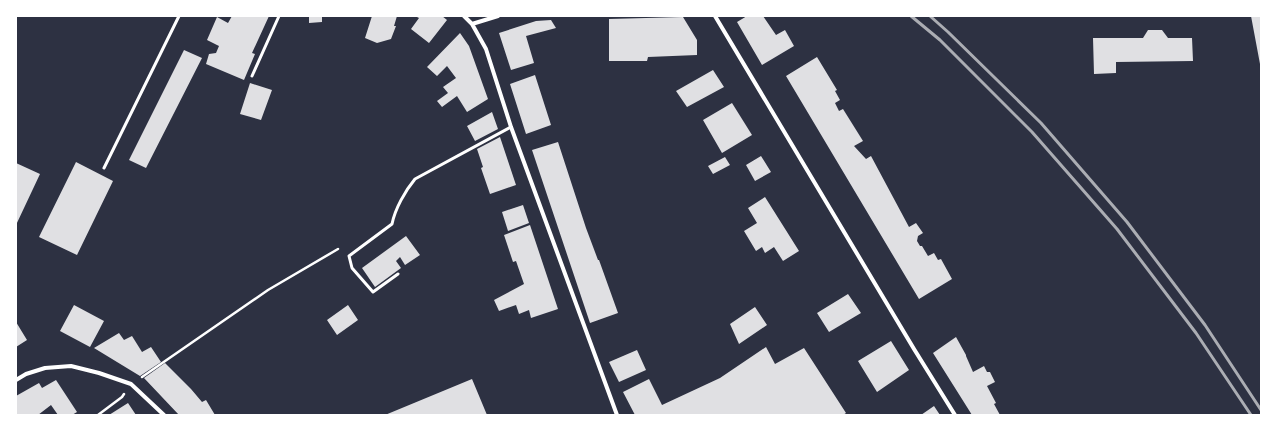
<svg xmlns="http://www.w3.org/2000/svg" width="1277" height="431" viewBox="0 0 1277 431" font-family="Raleway,sans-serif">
  <rect width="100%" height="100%" fill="#2d3142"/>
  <!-- building -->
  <path fill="#e0e0e3" d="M232,16H269L252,53L255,54L244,80L206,64L209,54L216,53L219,46L207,40L217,17L228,23Z
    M309,16H322V22L309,23Z
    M372,16H397L394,26H396L391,39L377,43L365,38Z
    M415,16H442L447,20L429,43L411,29L419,18Z
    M747,16H763L776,35L785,30L794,46L762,65L737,22Z
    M1251,16H1261V64H1260Z
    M683,17L697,40V55L648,57L647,61H609V19Z
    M551,20L556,28L526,36L534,63L511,70L499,33L536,21Z
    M1148,30H1162L1168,38H1192L1193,61L1116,62V73L1094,74L1093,38H1143Z
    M460,33L469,46L488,99L467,112L457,96L442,107L437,101L448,93L443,87L456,78L447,66L437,76L427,67Z
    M184,50L202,58L146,168L129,160Z
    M817,57L837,90L835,91L840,100L835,103L839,111L843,109L863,141L854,146L866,159L871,156L909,227L916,223L923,233L918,236L917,241L920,246H922L928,256L934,253L938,260L941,259L952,279L919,299L786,76Z
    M713,70L724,87L687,107L676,91Z
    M535,75L551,125L526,134L510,84Z
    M250,83L272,90L261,120L240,114Z
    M732,103L752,135L722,153L703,120Z
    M492,112L498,129L475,141L467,126Z
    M500,137L516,185L490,194L481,168L483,167L477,149Z
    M558,142L586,228L598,260H599L618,313L590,323L532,150Z
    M761,156L771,172L755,181L746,165Z
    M725,157L730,165L713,174L708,166Z
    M76,162L113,181L77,255L39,237Z
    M16,163L40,174L16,225Z
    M765,197L799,251L783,261L774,247L765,253L762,247L756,251L744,231L757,223L748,208Z
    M523,205L529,223L508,231L502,212Z
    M530,225L558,309L531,318L529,310L519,314L516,305L499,311L494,300L524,284L516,261L513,262L504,235Z
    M406,236L420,255L405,265L400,257L396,261L401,268L375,287L362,268Z
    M848,294L861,313L829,332L817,313Z
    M74,305L104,321L90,347L60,331Z
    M348,305L358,320L337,335L327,320Z
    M755,307L767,325L739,344L730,324Z
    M16,322L27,340L16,347Z
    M119,333L124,340L132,336L142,352L151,347L161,362L140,376L94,348Z
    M956,337L966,355V356L973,372L984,366L987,372H990L995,382L987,386L996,403L994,404L1000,415H972L933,353Z
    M891,341L909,370L877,392L858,361Z
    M766,347L775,364L804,348L846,413L843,415H635L623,392L649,379L662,405L720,378Z
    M637,350L646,370L619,382L609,362Z
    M165,363L191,389L202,402L206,400L215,415H179L144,378Z
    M472,379L487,415H385Z
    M56,380L77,412L72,415H58L51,405L38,415H16V396L39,383L42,388Z
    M128,403L136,415H109Z
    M934,406L940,415H921Z"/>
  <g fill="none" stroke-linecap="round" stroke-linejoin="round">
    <!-- path -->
    <path stroke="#fff" stroke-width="2.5" d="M142,377L268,290L338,249
      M98,415L122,397L124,394"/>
    <!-- service -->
    <path stroke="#fff" stroke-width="3" d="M252,76L279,16
      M104,168L179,16
      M398,274L373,292L352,268L349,256L392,224C395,209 405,191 415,179L511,127"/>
    <!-- minor -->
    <path stroke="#fff" stroke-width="4" d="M464,16L472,24L486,49L511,127L617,415
      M715,16L914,349L955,415
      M472,24L498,16
      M16,380L26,374L45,368L71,366L99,373L131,384L164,415"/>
    <!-- rail -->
    <path stroke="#abadb3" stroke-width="3" d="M911,16L940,40L1032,132L1117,229L1196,333L1251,415
      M930,16L948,32L1041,123L1127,222L1205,325L1261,410"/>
  </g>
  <!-- border -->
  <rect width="1277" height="431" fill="none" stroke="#ffffff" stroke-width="34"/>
</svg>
